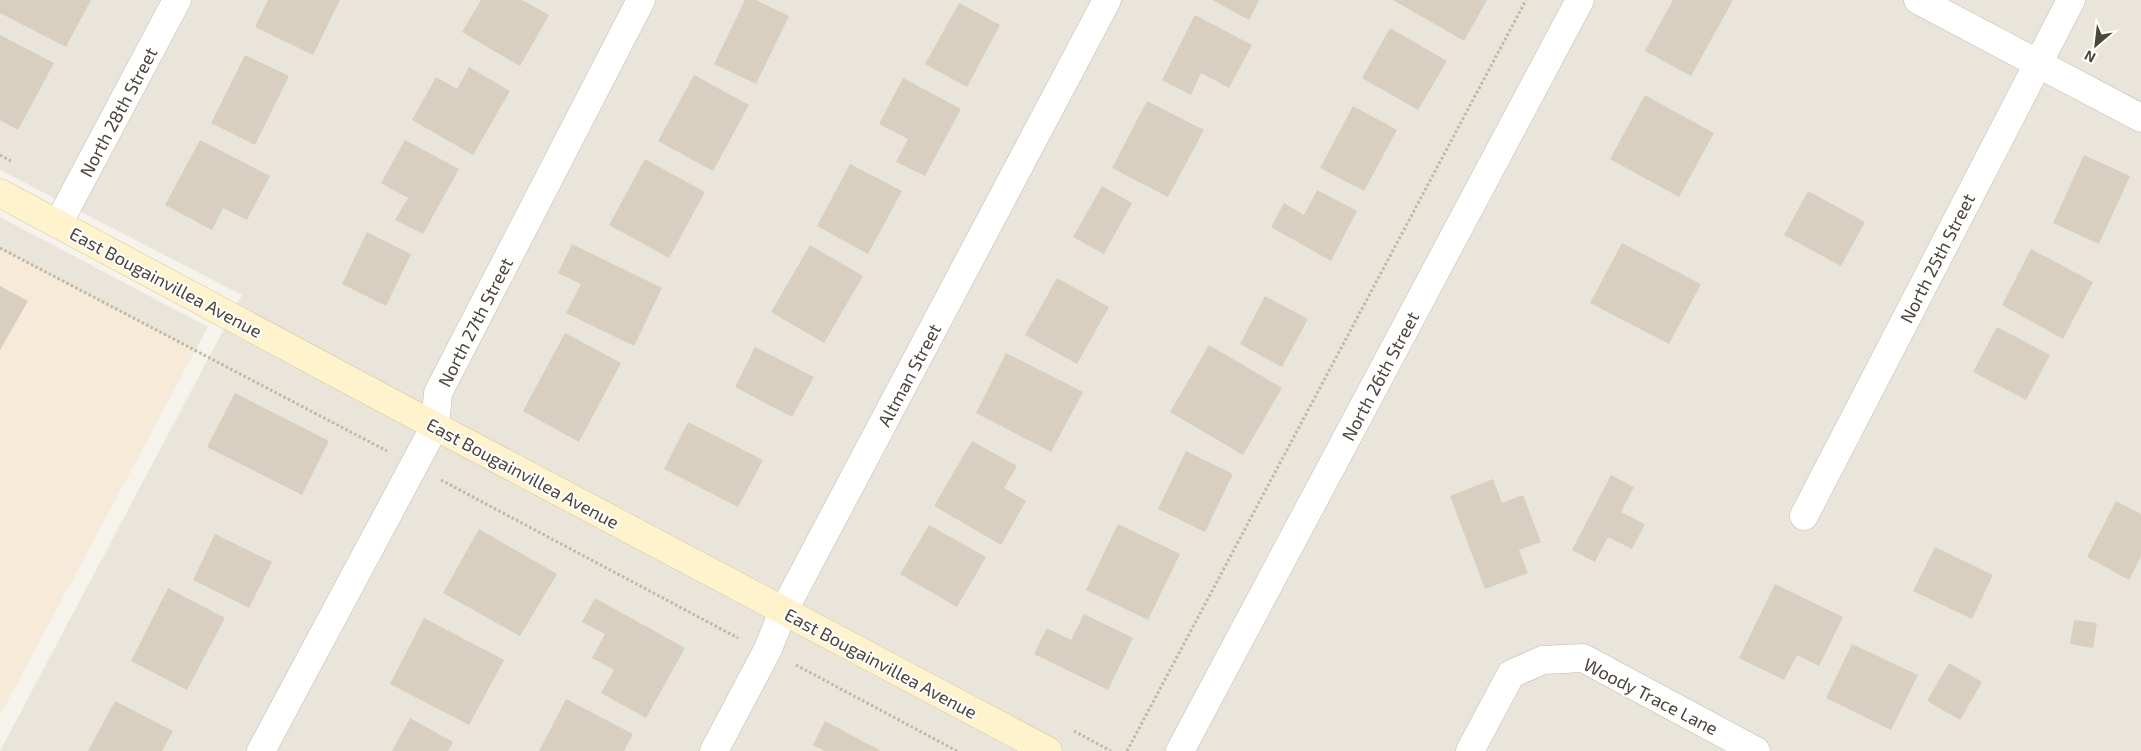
<svg xmlns="http://www.w3.org/2000/svg" width="2141" height="751" viewBox="0 0 2141 751" font-family="'Exo 2',sans-serif">
  <rect width="100%" height="100%" fill="#f6f3ec"/>
  <!-- residential -->
  <path fill="#eae5da" d="M0,0H2141V751H0L242,295L0,170Z
    M0,217L208,327L195,351L0,249Z"/>
  <!-- commercial -->
  <path fill="#f7ead8" d="M0,249L195,351L0,715Z"/>
  <!-- building -->
  <path fill="#d8cfc1" d="M0,0H91L66,47L0,13Z
    M268,0H340L313,55L255,27Z
    M481,0H522L549,15L520,66L462,32Z
    M745,0H756L789,16L756,84L714,64Z
    M1212,0H1259L1249,20Z
    M1393,0H1487L1464,41Z
    M1673,0H1733L1691,76L1645,51Z
    M959,3L1000,25L967,87L925,64Z
    M1195,15L1252,45L1229,88L1201,73L1191,95L1162,80Z
    M1390,28L1447,61L1418,110L1362,78Z
    M0,35L54,63L18,130L0,120Z
    M245,55L289,76L255,145L211,123Z
    M469,67L510,91L473,155L412,120L436,77L457,89Z
    M694,75L749,105L713,171L658,141Z
    M903,78L961,109L925,176L896,162L908,139L879,124Z
    M1645,95L1714,133L1679,197L1610,159Z
    M1147,101L1204,130L1168,197L1112,168Z
    M1353,106L1397,130L1364,191L1320,168Z
    M200,140L270,176L247,220L223,208L212,230L165,205Z
    M405,140L459,169L423,234L395,220L408,198L381,183Z
    M2084,155L2130,176L2099,244L2053,223Z
    M645,159L705,192L669,258L609,225Z
    M850,164L902,191L868,254L817,226Z
    M1102,186L1132,203L1104,254L1073,237Z
    M1317,190L1357,211L1331,261L1271,227L1284,203L1304,215Z
    M1808,191L1865,222L1841,266L1784,235Z
    M367,232L411,254L386,306L342,284Z
    M1622,243L1701,284L1669,344L1590,303Z
    M572,244L662,288L634,346L566,313L581,284L558,273Z
    M810,245L863,276L824,343L771,312Z
    M2031,249L2093,282L2063,339L2002,305Z
    M1057,278L1109,307L1077,364L1025,335Z
    M0,286L28,301L0,350Z
    M1265,296L1308,319L1282,367L1240,344Z
    M1997,327L2050,355L2026,400L1973,372Z
    M565,333L621,363L579,442L523,411Z
    M1209,345L1282,388L1243,455L1170,412Z
    M755,347L814,377L792,417L735,387Z
    M1006,353L1083,392L1051,452L976,413Z
    M235,393L329,441L302,495L207,447Z
    M688,422L763,460L738,507L664,469Z
    M972,441L1017,466L1004,488L1026,501L1001,545L934,506Z
    M1186,451L1233,474L1205,532L1158,509Z
    M1611,475L1634,487L1621,512L1645,524L1632,549L1608,537L1595,562L1572,550Z
    M1493,479L1502,503L1523,495L1541,542L1519,550L1528,573L1485,589L1450,496Z
    M2116,501L2141,514V556L2129,580L2087,557Z
    M1118,524L1180,554L1148,620L1086,590Z
    M929,525L986,557L957,607L900,574Z
    M479,529L557,574L520,636L443,593Z
    M215,534L272,562L249,608L193,580Z
    M1935,547L1993,575L1972,619L1913,591Z
    M1775,584L1843,617L1819,666L1797,655L1784,680L1739,658Z
    M168,588L225,618L187,690L131,661Z
    M595,598L685,648L646,718L601,693L614,670L592,658L605,634L582,622Z
    M1084,614L1133,638L1108,690L1034,654L1047,628L1071,640Z
    M424,618L504,660L469,725L390,684Z
    M2074,620L2097,623L2093,648L2070,644Z
    M1852,644L1918,675L1891,730L1826,698Z
    M1949,663L1982,682L1960,720L1927,701Z
    M566,699L633,734L624,751H539Z
    M115,701L173,731L162,751H88Z
    M410,718L453,742L448,751H392Z
    M825,721L881,751H825L813,745Z"/>
  <g fill="none" stroke-linecap="round" stroke-linejoin="round">
    <!-- street casing -->
    <g stroke="#c2bbae" stroke-width="29">
      <path id="street" d="M1918,0L2141,118
        M58,224L177,0
        M1804,516L2071,0
        M261,751L435,426L438,393L641,0
        M714,751L767,651L783,612L1107,0
        M1180,751L1580,0
        M1470,751L1511,674L1543,660L1583,658L1756,751"/>
    </g>
    <!-- secondary casing -->
    <g stroke="#d6c79b" stroke-width="29">
      <path id="secondary" d="M0,193L435,426L1048,751"/>
    </g>
    <!-- path -->
    <path stroke="#c4b79f" stroke-width="3" stroke-dasharray="2.5 2.5" stroke-linecap="butt" d="M0,155L11,161
      M0,248L387,451
      M441,480L738,638
      M796,665L957,751
      M1074,731L1111,751
      M1127,751L1526,0"/>
    <!-- street -->
    <use href="#street" stroke="#fff" stroke-width="28"/>
    <!-- secondary -->
    <use href="#secondary" stroke="#fff3cd" stroke-width="28"/>
  </g>
  <g text-anchor="middle" dominant-baseline="central" stroke-width="4" stroke-linejoin="round" paint-order="stroke">
    <!-- street labels -->
    <g font-size="18" fill="#4b4439" stroke="#fff">
      <text transform="translate(118 112) rotate(-62)">North 28th Street</text>
      <text transform="translate(1937 258) rotate(-63)">North 25th Street</text>
      <text transform="translate(166 282) rotate(28)">East Bougainvillea Avenue</text>
      <text transform="translate(475 322) rotate(-63)">North 27th Street</text>
      <text transform="translate(909 375) rotate(-62)">Altman Street</text>
      <text transform="translate(1380 376) rotate(-62)">North 26th Street</text>
      <text transform="translate(523 473) rotate(28)">East Bougainvillea Avenue</text>
      <text transform="translate(881 663) rotate(28)">East Bougainvillea Avenue</text>
      <text transform="translate(1651 696) rotate(27)">Woody Trace Lane</text>
    </g>
  </g>
  <!-- north arrow -->
  <g transform="translate(2096 45) rotate(208)" stroke="#ffffff" stroke-width="4" paint-order="stroke">
  <path d="M0-4L9 19L0 12L-9 19Z" fill="#4b4439"/>
  <text y="-8" font-size="14" font-weight="bold" text-anchor="middle" fill="#4b4439">N</text>
  </g>
</svg>
